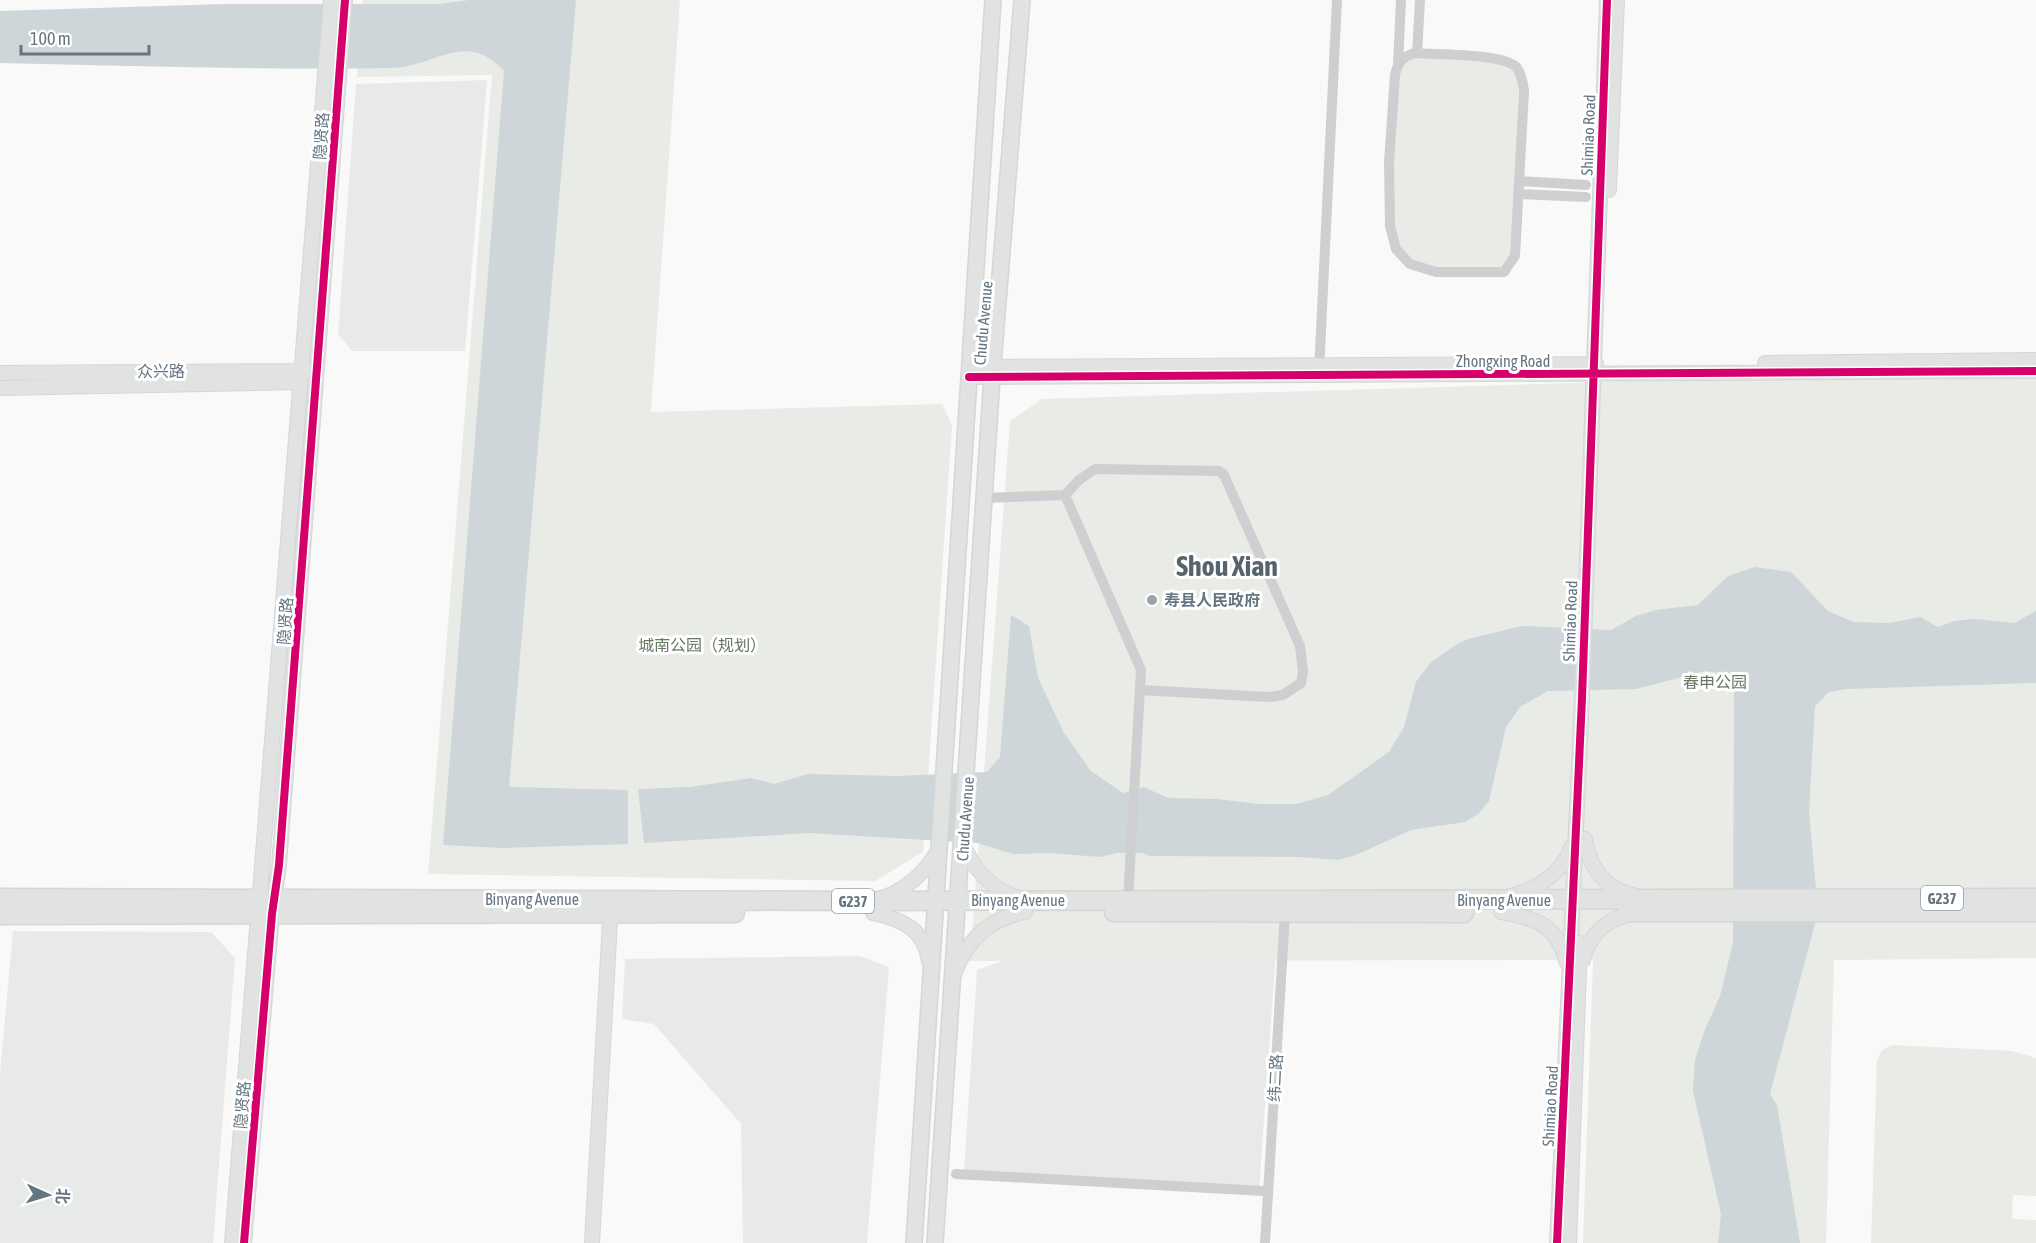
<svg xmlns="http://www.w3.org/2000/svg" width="2036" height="1243" viewBox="0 0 2036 1243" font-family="'Asap Condensed','Noto Sans SC',sans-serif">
  <rect width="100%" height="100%" fill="#f9f9f9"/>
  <!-- built -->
  <path fill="#e8e9e9" d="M487,80L465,351H352L338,334L356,84Z
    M13,931L211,932L235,958L213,1243H0V1073Z
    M1027,952H1276L1259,1191L964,1172L977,970Z
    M860,956L889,967L867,1243H743L741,1124L654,1024L622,1019L625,959Z"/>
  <!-- green -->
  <path fill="#e8ebe6" d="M363,0H680L651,412L942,404L952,425L923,852L875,881L428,874L492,75L357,77Z
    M1418,56L1508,64L1519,77L1512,255L1503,270C1476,269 1439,275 1413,263C1373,244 1397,102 1401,64Z
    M2036,379V958L1834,960L1826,1243H1583L1593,960L970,961L1010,421L1042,399L1641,381Z
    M1892,1045L2012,1051L2036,1058V1196L2013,1195L2012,1219L2036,1220V1243H1871L1877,1061L1882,1050Z"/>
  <!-- water -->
  <path fill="#ced6d9" d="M469,0H576L509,787L628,790V844L503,848L443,845L504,71C465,29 437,67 391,68C261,70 130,66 0,63V11L225,4H440Z
    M1755,567L1791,572L1828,611L1854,622L1889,623L1920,617L1938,627L1954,621L1974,619L2014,623L2036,611V683L1847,689L1829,692L1815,706L1809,812L1818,912L1770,1094L1777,1105L1800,1243H1718L1721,1214L1693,1091L1695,1060L1704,1032L1720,996L1733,943L1734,692L1719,673L1705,671L1636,689L1548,691L1520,707L1506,727L1489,801L1478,814L1465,822L1411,830L1356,855L1338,860L1299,857L1150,856L1142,853H1117L1100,857L1050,853L1013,854L977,843L810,833L644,843L638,789L690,787L751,778L774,784L808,774L898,776L987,772L1000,757L1011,615L1029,626L1038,678L1064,733L1091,771L1123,793L1144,787L1168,798L1217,799L1258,804H1297L1328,795L1389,752L1404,727L1416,682L1430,663L1454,646L1468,639L1522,626L1611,630L1636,616L1656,610L1698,605L1728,576Z"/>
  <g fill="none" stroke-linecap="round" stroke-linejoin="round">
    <!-- secondary casing -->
    <g stroke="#d5d6d7" stroke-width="16">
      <path id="secondary" d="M1609,190L1617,0
        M1765,363L2036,360
        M970,367L1596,364
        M0,373L310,371
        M969,377L2036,371
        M0,388L301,382
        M1585,839C1590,870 1605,889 1636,896
        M963,844C974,870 993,891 1020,898
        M1511,896C1537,889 1563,873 1572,846
        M879,899C904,892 926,872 938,850
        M1501,912C1537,918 1557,925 1567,963
        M873,913C901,919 925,929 929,961
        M1583,960C1589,933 1610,916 1637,913
        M955,972C968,938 990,919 1025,912
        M232,1243L331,0
        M244,1243L272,914L279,865L345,0
        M592,1243L611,904
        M1557,1243L1582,698L1607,0
        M1569,1243L1580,943"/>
    </g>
    <!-- primary casing -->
    <g stroke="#d5d6d7" stroke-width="18">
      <path id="primary" d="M914,1243L993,0
        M935,1243L992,377L1022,0"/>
    </g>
    <!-- highway casing -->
    <g stroke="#d5d6d6" stroke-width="21">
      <path id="highway" d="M0,898L872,901L2036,898
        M1114,912L1464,913
        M1627,912H2036
        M0,915L735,913"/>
    </g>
    <!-- street -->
    <path stroke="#cecfd0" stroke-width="10" d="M1415,53C1436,55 1505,53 1517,68C1522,75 1523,84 1524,91L1515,256L1504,272H1436L1410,264L1396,249L1390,226L1389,162L1395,75C1398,62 1402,57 1415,53Z
      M1417,53L1420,0
      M1398,64L1401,0
      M1519,181L1586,185
      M1518,194L1586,197
      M1319,372L1337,0
      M1065,495L1079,480L1095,469L1219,471L1224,475L1300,646L1303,672L1301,683L1283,695L1269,697L1140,690
      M984,498L1065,495L1141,670L1128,900
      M956,1174L1263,1191
      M1265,1243L1285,914"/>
    <!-- secondary -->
    <use href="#secondary" stroke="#e1e2e2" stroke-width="14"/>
    <!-- primary -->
    <use href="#primary" stroke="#e1e2e2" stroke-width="15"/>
    <!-- highway -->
    <use href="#highway" stroke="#e1e2e2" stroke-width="18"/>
    <!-- cycleway casing -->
    <g stroke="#fff" stroke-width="11">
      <path id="cycleway" d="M969,377L2036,371
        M244,1243L272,914L279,865L345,0
        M1557,1243L1582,698L1607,0"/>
    </g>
    <!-- cycleway -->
    <use href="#cycleway" stroke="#d6006c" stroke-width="8"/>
  </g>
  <!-- markers -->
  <circle fill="#99a4ac" stroke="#fff" stroke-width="2" cx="1152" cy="600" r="6"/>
  <g text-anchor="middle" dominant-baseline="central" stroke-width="6" stroke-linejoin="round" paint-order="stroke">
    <!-- shield labels -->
    <g fill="#fff" stroke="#939fa8" stroke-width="1.5">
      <rect x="1921" y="886" width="42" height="24" rx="4.5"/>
      <rect x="832" y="889" width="42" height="24" rx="4.5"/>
    </g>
    <g font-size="15" font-weight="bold" fill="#657683">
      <text x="1942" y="898">G237</text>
      <text x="853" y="901">G237</text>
    </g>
    <!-- street labels -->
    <g font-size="16" fill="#657683" stroke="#fff">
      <text transform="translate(1588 135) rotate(-88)">Shimiao Road</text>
      <text transform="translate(321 136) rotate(-86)">隐贤路</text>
      <text transform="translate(983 323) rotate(-85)">Chudu Avenue</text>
      <text x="1503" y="361">Zhongxing Road</text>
      <text x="161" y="371">众兴路</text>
      <text transform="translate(285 621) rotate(-86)">隐贤路</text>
      <text transform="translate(1570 621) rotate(-88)">Shimiao Road</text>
      <text transform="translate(965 819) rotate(-86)">Chudu Avenue</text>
      <text x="532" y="899">Binyang Avenue</text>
      <text x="1018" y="900">Binyang Avenue</text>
      <text x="1504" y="900">Binyang Avenue</text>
      <text transform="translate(1275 1078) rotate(-87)">纬二路</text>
      <text transform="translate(242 1105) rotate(-85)">隐贤路</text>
      <text transform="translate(1550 1106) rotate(-87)">Shimiao Road</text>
    </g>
    <!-- poi labels -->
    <g font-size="16" font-weight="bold" fill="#657683" stroke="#fff" text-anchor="start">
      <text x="1164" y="600">寿县人民政府</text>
    </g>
    <!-- park labels -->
    <g font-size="16" fill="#687a64" stroke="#fff">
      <text x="702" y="645">城南公园（规划）</text>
      <text x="1715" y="682">春申公园</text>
    </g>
    <!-- town labels -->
    <g font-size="28" font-weight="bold" fill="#57646e" stroke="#fff">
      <text x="1227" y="566">Shou Xian</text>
    </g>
  </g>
  <!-- north arrow -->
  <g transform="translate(48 1195) rotate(94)" stroke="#ffffff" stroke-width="4.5" paint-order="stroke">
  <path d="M0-4.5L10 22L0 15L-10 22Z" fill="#657683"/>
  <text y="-9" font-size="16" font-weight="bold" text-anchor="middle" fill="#657683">北</text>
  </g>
  <!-- scale -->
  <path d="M21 45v9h128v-9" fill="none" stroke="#657683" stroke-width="3"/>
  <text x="30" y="45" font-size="18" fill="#657683" stroke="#ffffff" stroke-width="4.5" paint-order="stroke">100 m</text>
</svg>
